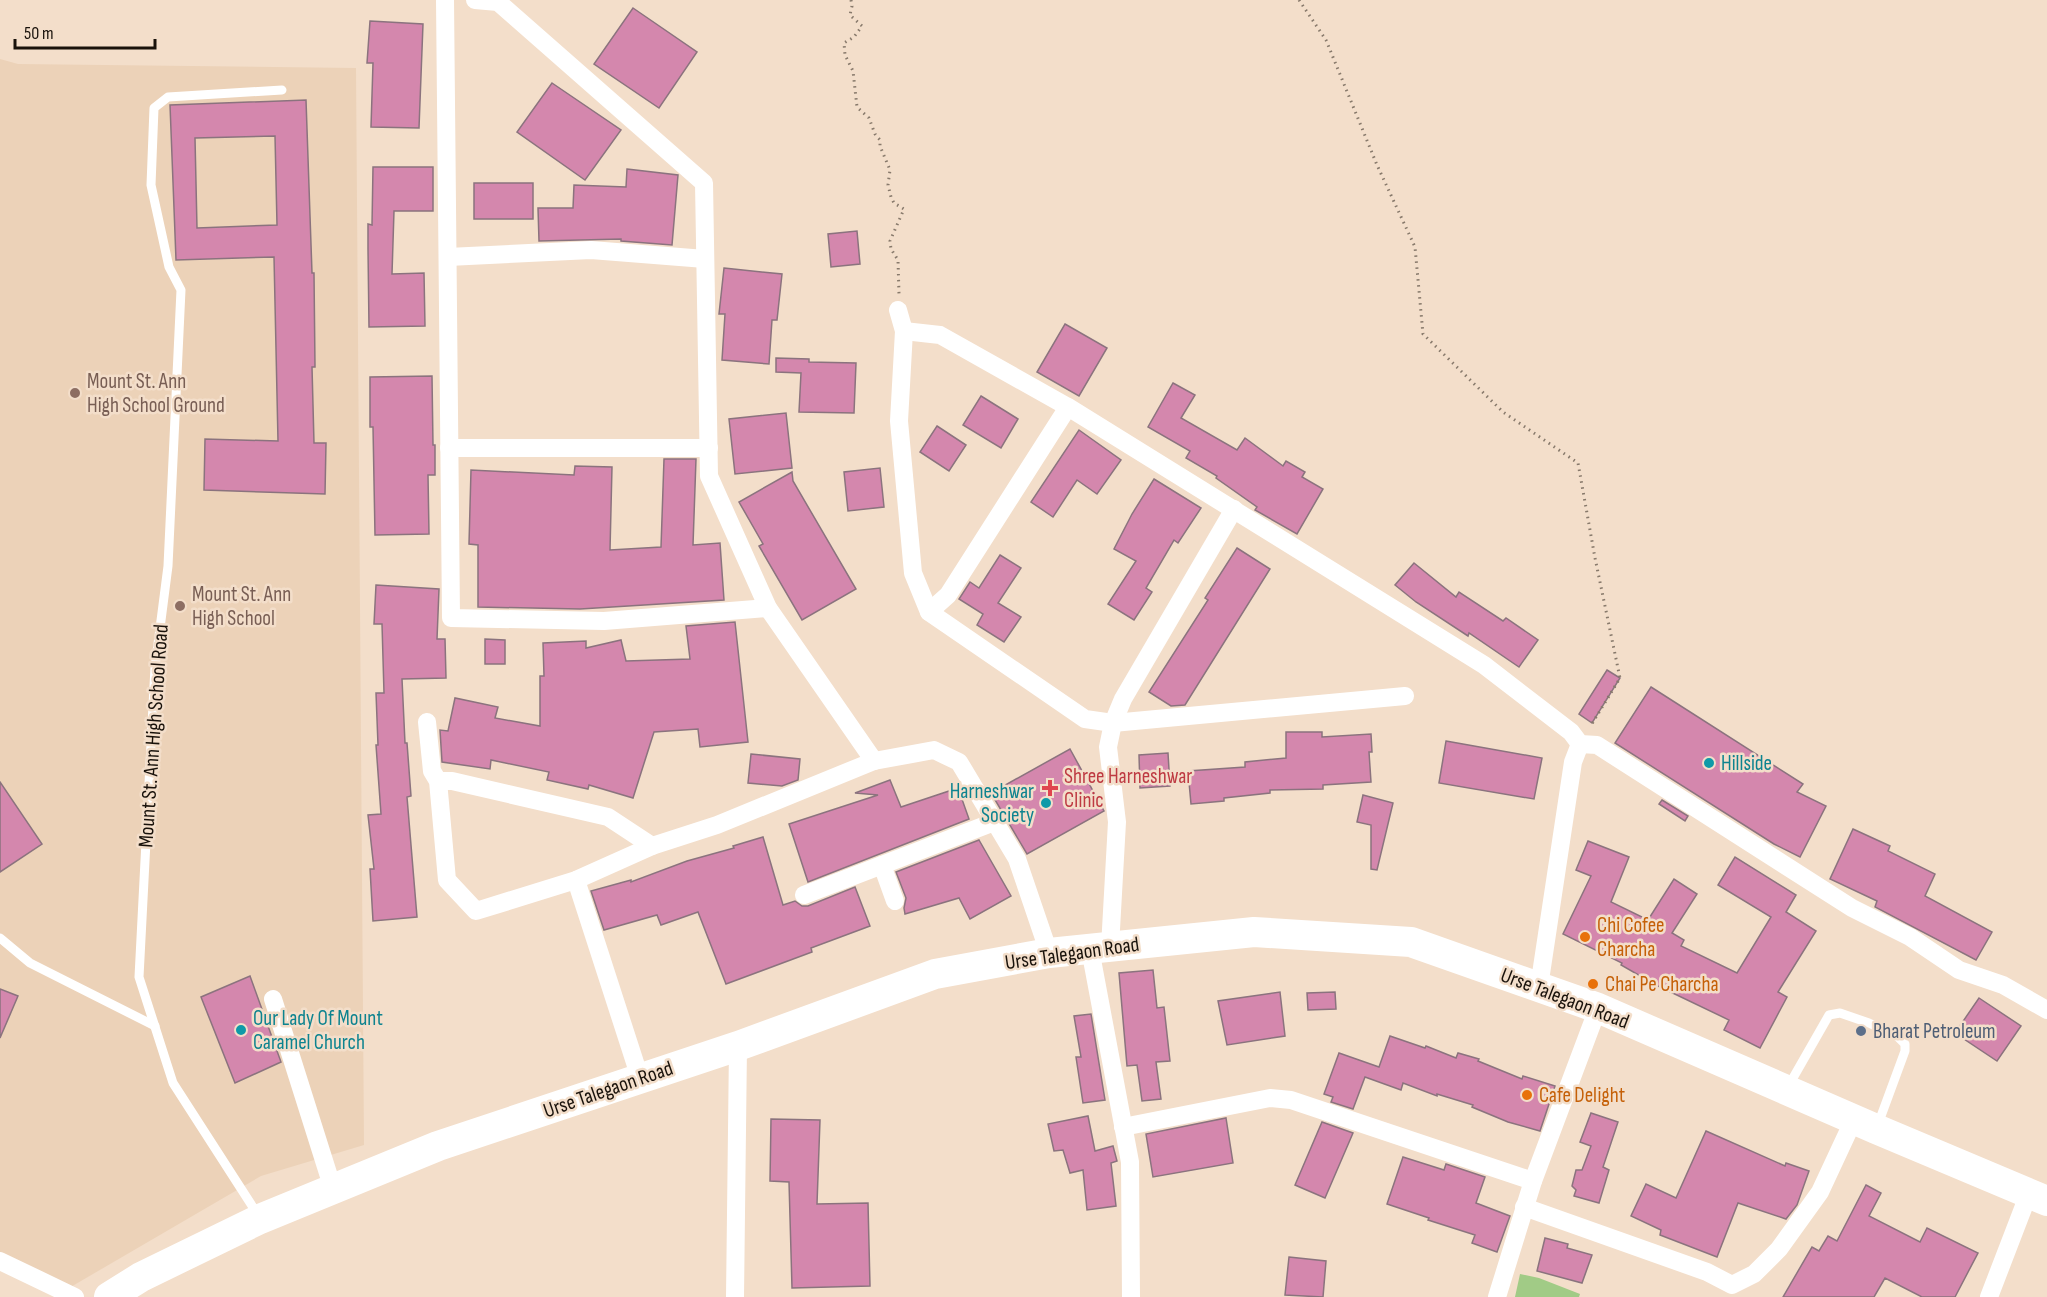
<svg xmlns="http://www.w3.org/2000/svg" width="2047" height="1297" viewBox="0 0 2047 1297" font-family="'Sofia Sans Condensed',sans-serif">
<style>
.built{fill:#ecd2b8}
.green{fill:#a1cb86}
.building{fill:#d487ad;stroke:#8b737e;stroke-width:1.5;fill-rule:evenodd}
.lines{fill:none;stroke-linecap:round;stroke-linejoin:round}
.path{stroke:#87796b;stroke-width:3;stroke-dasharray:1.5 4.5;stroke-linecap:butt}
.service{stroke:#fff;stroke-width:9}
.minor{stroke:#fff;stroke-width:18}
.trunk{stroke:#fff;stroke-width:30}
.education-dot{fill:#8d6e63;stroke:#f3deca;stroke-width:2}
.culture-dot{fill:#0f9aa8;stroke:#f3deca;stroke-width:2}
.health-dot{fill:#e0444e;stroke:#f3deca;stroke-width:2}
.food-dot{fill:#e8710a;stroke:#f3deca;stroke-width:2}
.service-dot{fill:#5c6f8a;stroke:#f3deca;stroke-width:2}
.labels{text-anchor:middle;stroke-width:5;stroke-linejoin:round;paint-order:stroke}
.education-label{font-size:21px;fill:#785e54;stroke:#f3deca;text-anchor:start}
.street-label{font-size:21px;fill:#19120b;stroke:#f3deca}
.culture-label{font-size:21px;fill:#0d838f;stroke:#f3deca;text-anchor:start}
.health-label{font-size:21px;fill:#be3a42;stroke:#f3deca;text-anchor:start}
.food-label{font-size:21px;fill:#c56008;stroke:#f3deca;text-anchor:start}
.service-label{font-size:21px;fill:#4e5e75;stroke:#f3deca;text-anchor:start}
</style>
<rect width="100%" height="100%" fill="#f3deca"/>
<path class="built" d="M0,59L18,64L356,68L364,1145L261,1176L69,1288L0,1253Z"/>
<path class="green" d="M1520,1274L1539,1278L1580,1294L1579,1297H1515Z"/>
<g class="building">
<path d="M633,8L697,52L659,108L594,64Z"/>
<path d="M370,21L423,24L419,128L371,127L373,63H367Z"/>
<path d="M552,83L621,130L585,180L517,132Z"/>
<path d="M306,100L312,273H314L315,367H312L314,443H326L325,494L204,490L205,439L278,441L274,257L176,260L170,105ZM275,136L277,225L197,228L195,138Z"/>
<path d="M373,167H433V211H394L392,274L424,273L425,326L369,327L368,249V224L372,225Z"/>
<path d="M627,169L678,175L672,245L621,241V239L539,241L538,208H573L574,185L626,187Z"/>
<rect x="474" y="183" width="59" height="36"/>
<path d="M857,231L860,264L831,267L828,234Z"/>
<path d="M724,268L782,274L777,320H772L769,364L722,360L725,314H719Z"/>
<path d="M1065,324L1107,348L1079,396L1037,372Z"/>
<path d="M776,358L809,359V362L856,363L854,413L799,412L801,373L776,372Z"/>
<path d="M432,376L433,445H435V475H428L429,534L375,535L373,427H370V377Z"/>
<path d="M1173,383L1195,395L1181,418L1237,450L1245,438L1283,466L1286,461L1305,472L1302,477L1323,489L1297,534L1255,510L1257,507L1216,478L1217,476L1186,458L1190,451L1148,427Z"/>
<path d="M981,396L1018,419L1001,448L963,425Z"/>
<path d="M786,413L792,468L735,474L729,419Z"/>
<path d="M937,426L966,445L949,471L920,452Z"/>
<path d="M1079,430L1121,460L1097,494L1077,480L1053,517L1031,502Z"/>
<path d="M664,459H696L693,545L720,543L724,600L580,609L478,607V545L469,544L471,470L574,475L575,466L612,467L610,550L661,547Z"/>
<path d="M880,468L884,507L848,511L844,472Z"/>
<path d="M792,472L793,481L856,589L802,620L759,546L763,544L739,502Z"/>
<path d="M1154,479L1201,508L1178,543L1174,540L1146,588L1152,592L1134,620L1108,604L1136,561L1114,549L1132,514Z"/>
<path d="M1237,548L1270,569L1185,705L1171,706L1149,692L1208,600L1205,598Z"/>
<path d="M1000,555L1021,568L998,603L1021,617L1004,642L977,625L983,614L959,599L970,582L979,588Z"/>
<path d="M1414,563L1456,597L1459,592L1503,621L1506,618L1538,640L1519,667L1469,633L1468,636L1416,602L1395,585Z"/>
<path d="M376,585L439,589L437,639H445L446,678L402,679L405,743H407L411,796L407,797L417,917L373,921L370,869H374L368,815L381,814L376,745H378L376,693H384L382,624H374Z"/>
<path d="M735,622L748,742L700,747L698,729L654,732L633,798L589,785L588,789L547,780L549,772L491,760L490,769L442,762L440,730L448,731L455,698L498,707L495,718L540,726V676H544L543,643L586,641V648L621,640L626,661L690,659L686,626Z"/>
<path d="M485,639L505,640V664H485Z"/>
<path d="M1607,670L1620,678L1592,723L1579,714Z"/>
<path d="M1651,687L1803,784L1797,792L1826,806L1800,857L1774,844L1615,743Z"/>
<path d="M1286,732H1322V737L1371,734L1372,752H1369L1371,782L1323,785V789L1270,790V793L1224,798V801L1191,804L1188,771L1245,767V762L1286,758Z"/>
<path d="M1446,741L1542,758L1534,799L1439,783Z"/>
<path d="M1070,749L1104,811L1027,854L991,793Z"/>
<path d="M1168,753L1170,786L1140,788L1139,755Z"/>
<path d="M751,754L800,759L798,780L782,786L748,783Z"/>
<path d="M890,780L901,807L958,788L969,819L808,882L789,824L878,795L855,793Z"/>
<path d="M0,782L42,844L0,872Z"/>
<path d="M1363,795L1393,803L1377,870L1371,869V825L1357,822Z"/>
<path d="M1662,800L1688,816L1685,821L1659,804Z"/>
<path d="M1853,829L1890,846L1888,851L1935,874L1925,896L1992,932L1976,960L1875,907L1877,901L1830,879Z"/>
<path d="M763,837L783,905L795,901L802,906H808L855,887L870,926L811,948L812,952L726,984L698,912L661,925L657,915L604,930L591,891L631,880V882L687,861L734,848L733,846Z"/>
<path d="M979,840L1011,896L970,919L959,898L905,914L904,908L906,898L896,872Z"/>
<path d="M1588,841L1629,857L1611,902L1648,920L1674,879L1697,894L1672,933L1684,940L1681,946L1737,973L1771,917L1718,885L1735,857L1796,895L1786,912L1816,931L1778,992L1787,997L1760,1048L1724,1030L1729,1020L1656,985L1621,965L1622,963L1563,934L1591,876L1576,870Z"/>
<path d="M1153,970L1157,1008L1164,1007L1170,1061L1156,1062L1161,1099L1142,1101L1137,1065L1127,1066L1119,973Z"/>
<path d="M250,976L281,1062L235,1083L201,997Z"/>
<path d="M0,989L18,996L0,1038Z"/>
<path d="M1280,992L1285,1036L1227,1045L1218,1001Z"/>
<path d="M1335,992L1336,1009L1308,1010L1307,993Z"/>
<path d="M1979,998L2021,1026L1997,1061L1955,1033Z"/>
<path d="M1091,1014L1105,1100L1083,1103L1076,1057H1081L1074,1016Z"/>
<path d="M1390,1036L1425,1048L1426,1046L1456,1058L1458,1053L1479,1059L1478,1061L1522,1079L1523,1076L1555,1086L1540,1131L1508,1122L1472,1107L1473,1105L1437,1094V1096L1403,1083L1401,1090L1365,1077L1353,1109L1331,1102L1333,1097L1324,1094L1339,1053L1379,1067Z"/>
<path d="M1591,1113L1618,1122L1603,1167L1609,1170L1599,1203L1574,1196L1576,1190L1572,1186L1576,1170H1582L1591,1146L1580,1142Z"/>
<path d="M1088,1116L1095,1151L1113,1146L1117,1161L1111,1163L1116,1206L1087,1210L1083,1170L1070,1173L1063,1150L1054,1151L1048,1124Z"/>
<path d="M1226,1118L1233,1163L1153,1177L1146,1134Z"/>
<path d="M771,1119L820,1120L817,1204L868,1203L870,1286L792,1288L789,1182L770,1181Z"/>
<path d="M1322,1122L1353,1133L1325,1198L1295,1185Z"/>
<path d="M1706,1131L1785,1166L1786,1163L1809,1171L1797,1205L1786,1219L1738,1203L1717,1257L1660,1235L1661,1230L1631,1216L1646,1184L1676,1198Z"/>
<path d="M1403,1157L1444,1170L1446,1164L1485,1177L1476,1203L1510,1216L1497,1252L1472,1243L1475,1235L1428,1220L1429,1218L1387,1204Z"/>
<path d="M1866,1185L1881,1193L1869,1216L1920,1242L1927,1228L1978,1253L1955,1297H1922L1885,1278L1874,1297H1783L1812,1247L1819,1251L1828,1236L1837,1241Z"/>
<path d="M1545,1238L1568,1244L1567,1248L1592,1255L1582,1283L1537,1271Z"/>
<path d="M1289,1257L1326,1261L1323,1297L1285,1295Z"/>
</g>
<g class="lines">
<g class="path">
<path d="M851,0L852,6L850,15L862,26L854,37L844,43L845,55L853,71L857,107L869,118L875,134L880,140V146L890,170L888,185L891,197L894,203L904,209L890,241L891,249L898,260L899,294"/>
<path d="M1299,0L1326,40L1377,165L1415,247L1423,334L1503,412L1578,463L1595,558L1620,678L1590,727"/>
</g>
<g class="service">
<path d="M0,938L30,963L155,1026"/>
<path d="M1789,1085L1829,1015L1840,1013L1869,1023L1898,1037L1905,1044V1051L1877,1127"/>
<path d="M258,1215L173,1083L139,977L155,667L168,566L181,290L169,267L151,185L154,108L168,97L282,90"/>
</g>
<g class="minor">
<path d="M445,0L451,618L604,621L768,608"/>
<path d="M475,0L498,2L704,183L709,476L768,608L874,761"/>
<path d="M448,257L591,250L705,259"/>
<path d="M898,310L904,331L899,421L913,573L929,612L1085,719L1113,723L1405,696"/>
<path d="M904,331L940,335L1068,407L1484,665L1571,732L1580,744L1597,745L1852,908L1910,937L1959,970L2003,985L2047,1010"/>
<path d="M449,448H709"/>
<path d="M929,612L948,595L1068,407"/>
<path d="M427,722L432,771L438,781L447,880L476,911L576,880L652,846L717,825L874,761L934,750L959,762L1017,859L1049,953"/>
<path d="M438,781H452L608,817L652,846"/>
<path d="M882,865L895,901"/>
<path d="M576,880L640,1078"/>
<path d="M804,895L994,822"/>
<path d="M1110,947L1117,822L1108,747L1113,723L1123,699L1234,509"/>
<path d="M1090,949L1130,1162L1131,1297"/>
<path d="M1539,987L1573,762L1580,744"/>
<path d="M273,999L333,1189"/>
<path d="M1123,1127L1270,1098L1291,1100L1533,1181"/>
<path d="M1524,1207L1707,1272L1732,1285L1754,1274L1779,1249L1820,1192L1854,1119"/>
<path d="M0,1261L75,1297"/>
<path d="M735,1297L738,1046"/>
<path d="M1497,1297L1533,1181L1598,1008"/>
<path d="M1989,1297L2029,1193"/>
</g>
<path class="trunk" d="M109,1297L141,1277L260,1219L438,1146L738,1046L935,974L1049,953L1254,932L1411,942L1598,1008L1876,1129L2047,1201"/>
</g>
<g class="education-dot">
<circle cx="75" cy="393" r="6"/>
<circle cx="180" cy="606" r="6"/>
</g>
<g class="culture-dot">
<circle cx="1709" cy="763" r="6"/>
<circle cx="1046" cy="803" r="6"/>
<circle cx="241" cy="1030" r="6"/>
</g>
<path class="health-dot" d="M1047 779h6v6h6v6h-6v6h-6v-6h-6v-6h6z"/>
<g class="food-dot">
<circle cx="1585" cy="937" r="6"/>
<circle cx="1593" cy="984" r="6"/>
<circle cx="1527" cy="1095" r="6"/>
</g>
<circle class="service-dot" cx="1861" cy="1031" r="6"/>
<g class="labels">
<g class="education-label">
<text x="87" y="388">Mount St. Ann<tspan x="87" dy="24">High School Ground</tspan></text>
<text x="192" y="601">Mount St. Ann<tspan x="192" dy="24">High School</tspan></text>
</g>
<g class="street-label">
<text transform="translate(153 736) rotate(-86)" y="7">Mount St. Ann High School Road</text>
<text transform="translate(1072 953) rotate(-8)" y="7">Urse Talegaon Road</text>
<text transform="translate(1565 998) rotate(21)" y="7">Urse Talegaon Road</text>
<text transform="translate(608 1089) rotate(-19)" y="7">Urse Talegaon Road</text>
</g>
<g class="culture-label">
<text x="1721" y="770">Hillside</text>
<text x="1034" y="798" text-anchor="end">Harneshwar<tspan x="1034" dy="24">Society</tspan></text>
<text x="253" y="1025">Our Lady Of Mount<tspan x="253" dy="24">Caramel Church</tspan></text>
</g>
<g class="health-label">
<text x="1064" y="783">Shree Harneshwar<tspan x="1064" dy="24">Clinic</tspan></text>
</g>
<g class="food-label">
<text x="1597" y="932">Chi Cofee<tspan x="1597" dy="24">Charcha</tspan></text>
<text x="1605" y="991">Chai Pe Charcha</text>
<text x="1539" y="1102">Cafe Delight</text>
</g>
<g class="service-label">
<text x="1873" y="1038">Bharat Petroleum</text>
</g>
</g>
<path d="M15 39v9h140v-9" fill="none" stroke="#19120b" stroke-width="3"/>
<text x="24" y="39" font-size="18" fill="#19120b" stroke="#f3deca" stroke-width="4.5" paint-order="stroke">50 m</text>
</svg>
